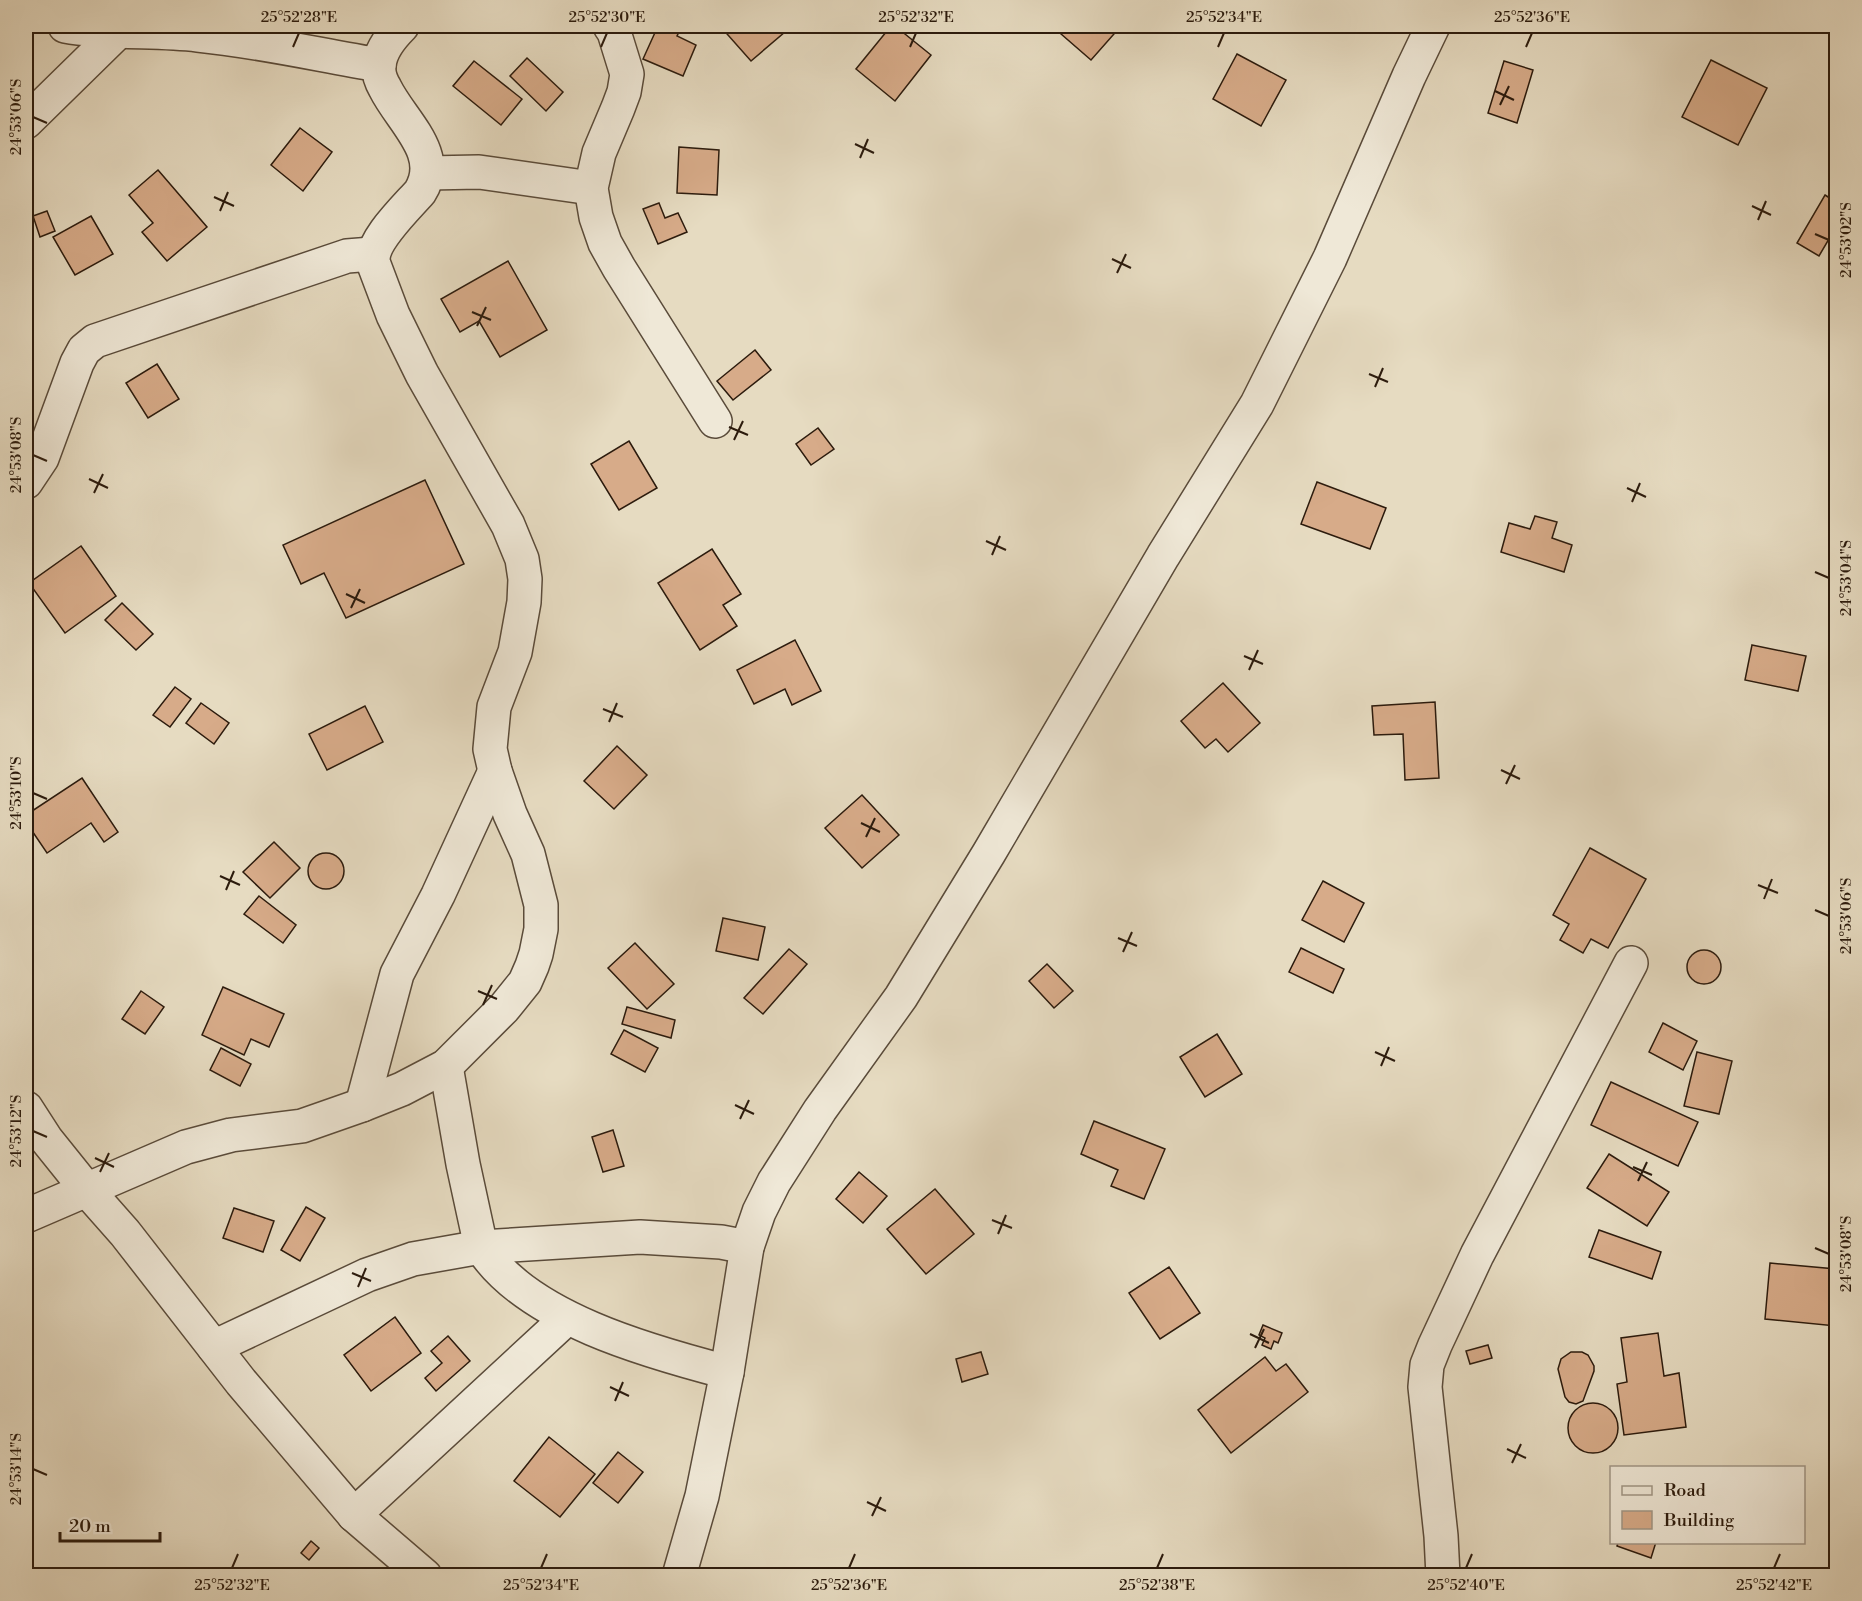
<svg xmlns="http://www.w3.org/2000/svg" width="1862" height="1601" viewBox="0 0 1862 1601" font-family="'Libre Bodoni',serif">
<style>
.building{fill:#d7ab89;stroke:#2c1b0d;stroke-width:1.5}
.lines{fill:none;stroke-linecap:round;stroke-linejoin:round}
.minor-casing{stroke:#5a4b3a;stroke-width:36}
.minor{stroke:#efe8d7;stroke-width:33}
.ticks{fill:none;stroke:#2c1b0d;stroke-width:2}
.neatline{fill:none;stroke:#2c1b0d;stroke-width:2}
.ticks-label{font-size:15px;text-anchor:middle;fill:#2c1b0d}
</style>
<rect width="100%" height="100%" fill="#e6dbc1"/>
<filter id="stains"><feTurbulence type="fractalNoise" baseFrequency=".00333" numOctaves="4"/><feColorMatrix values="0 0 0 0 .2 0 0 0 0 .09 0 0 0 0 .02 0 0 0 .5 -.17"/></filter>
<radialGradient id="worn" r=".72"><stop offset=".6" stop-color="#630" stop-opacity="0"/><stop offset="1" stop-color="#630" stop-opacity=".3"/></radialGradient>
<g class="building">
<path d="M658,26H682L677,36L696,45L683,76L643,59Z"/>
<path d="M720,26H792L751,61Z"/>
<path d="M891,26H895L931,55L895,101L856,69Z"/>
<path d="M1054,26H1121L1091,60L1053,27Z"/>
<path d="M1237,54L1286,80L1261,126L1213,99Z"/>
<path d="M527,58L563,92L546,111L510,76Z"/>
<path d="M1711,60L1767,88L1738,145L1682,117Z"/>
<path d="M474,61L522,99L501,125L453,86Z"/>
<path d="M1504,61L1533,70L1517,123L1488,113Z"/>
<path d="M300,128L332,152L303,191L271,165Z"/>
<path d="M679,147L719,150L717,195L677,193Z"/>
<path d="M158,170L207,227L167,261L142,232L153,223L129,195Z"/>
<path d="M1825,195L1836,202V227L1819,256L1797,243Z"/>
<path d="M659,203L665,218L678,213L687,232L658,244L643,209Z"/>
<path d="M47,211L55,231L40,237L33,216Z"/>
<path d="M91,216L113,254L75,275L53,237Z"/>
<path d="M508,261L547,330L500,357L479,321L460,332L441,299Z"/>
<path d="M755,350L771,370L733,400L717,381Z"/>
<path d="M157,364L179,399L148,418L126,383Z"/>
<path d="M818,428L834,449L811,465L796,444Z"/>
<path d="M629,441L657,488L619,510L591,464Z"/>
<path d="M425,480L464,564L346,618L324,573L301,584L283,545Z"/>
<path d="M1317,482L1386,508L1370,549L1301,524Z"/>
<path d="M1535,516L1557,522L1552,538L1572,545L1564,572L1501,552L1509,523L1530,529Z"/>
<path d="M81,546L116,596L65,633L29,583Z"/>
<path d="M712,549L741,594L723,605L737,626L700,650L658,583Z"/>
<path d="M122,603L153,634L136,650L105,620Z"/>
<path d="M795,640L821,691L792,705L785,689L754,704L737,670Z"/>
<path d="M1752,645L1806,656L1798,691L1745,680Z"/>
<path d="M1223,683L1260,723L1228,752L1216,739L1205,748L1181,721Z"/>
<path d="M175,687L191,699L170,727L153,715Z"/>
<path d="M1435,702L1439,778L1405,780L1403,734L1374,735L1372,706Z"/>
<path d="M201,703L229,723L214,744L186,723Z"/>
<path d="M365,706L383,742L327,770L309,734Z"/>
<path d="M617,746L647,775L614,809L584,781Z"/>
<path d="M82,778L118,832L104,842L91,823L47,853L26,822V815Z"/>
<path d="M862,795L899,835L862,868L825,828Z"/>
<path d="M274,842L300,868L270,898L243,872Z"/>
<path d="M1590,848L1646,879L1608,948L1591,939L1583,953L1560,940L1569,924L1553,915Z"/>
<circle cx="326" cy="871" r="18"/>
<path d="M1323,881L1364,903L1344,942L1302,920Z"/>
<path d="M259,896L296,925L283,943L244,914Z"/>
<path d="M723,918L765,927L758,960L716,951Z"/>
<path d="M635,943L674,984L647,1009L608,968Z"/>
<path d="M1301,948L1344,969L1333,993L1289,972Z"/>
<path d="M789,949L807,964L763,1014L744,998Z"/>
<circle cx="1704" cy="967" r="17"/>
<path d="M1047,964L1073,991L1054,1008L1029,981Z"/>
<path d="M223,987L284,1014L269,1047L251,1039L244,1055L202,1035Z"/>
<path d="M141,991L164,1007L145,1034L122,1019Z"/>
<path d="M627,1007L675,1020L671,1038L622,1024Z"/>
<path d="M1663,1023L1697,1041L1683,1070L1649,1052Z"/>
<path d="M624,1030L658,1048L645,1072L611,1054Z"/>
<path d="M1217,1034L1242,1074L1205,1097L1180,1057Z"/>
<path d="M221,1048L251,1064L240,1086L210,1070Z"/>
<path d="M1697,1052L1732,1061L1719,1114L1684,1106Z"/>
<path d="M1611,1082L1698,1122L1678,1166L1591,1125Z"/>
<path d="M1094,1121L1165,1149L1144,1199L1111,1186L1118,1170L1081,1154Z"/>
<path d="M613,1130L624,1166L603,1172L592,1137Z"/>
<path d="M1609,1154L1669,1192L1647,1226L1587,1188Z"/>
<path d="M859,1172L887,1196L863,1223L836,1199Z"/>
<path d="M935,1189L974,1234L926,1274L887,1229Z"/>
<path d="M306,1207L325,1218L300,1261L281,1250Z"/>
<path d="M234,1208L274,1221L263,1252L223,1238Z"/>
<path d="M1599,1230L1661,1252L1652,1279L1589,1257Z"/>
<path d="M1770,1263L1836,1269V1326L1765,1319Z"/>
<path d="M1169,1267L1200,1313L1160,1339L1129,1293Z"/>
<path d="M395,1317L421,1353L371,1391L344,1355Z"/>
<path d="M1263,1325L1282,1333L1278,1343L1274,1341L1271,1349L1262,1345L1265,1338L1259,1335Z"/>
<path d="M1658,1333L1664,1376L1679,1373L1686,1427L1624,1435L1617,1384L1627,1382L1621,1338Z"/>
<path d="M448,1336L470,1361L436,1391L425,1378L442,1363L431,1351Z"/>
<path d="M1488,1345L1492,1358L1470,1364L1466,1351Z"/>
<path d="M981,1352L988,1374L962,1382L956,1359Z"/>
<path d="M1571,1352H1582L1588,1355L1594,1366V1371L1583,1401L1576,1404L1569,1402L1565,1397L1558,1369L1561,1359Z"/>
<path d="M1265,1357L1276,1371L1286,1364L1308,1392L1231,1453L1198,1410Z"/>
<circle cx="1593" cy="1428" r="25"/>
<path d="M549,1437L595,1474L560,1517L514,1481Z"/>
<path d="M618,1452L643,1472L618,1503L593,1483Z"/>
<path d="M311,1541L319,1548L309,1560L301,1553Z"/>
<path d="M1618,1542H1656L1651,1558L1617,1546Z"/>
</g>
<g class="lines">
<g class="minor-casing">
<g id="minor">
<path d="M65,26C109,34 154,30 198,35C259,41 319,55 379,65"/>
<path d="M610,26L614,32L627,74L624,92L618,108L599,153L591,188L596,217L605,243L619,268L715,421"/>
<path d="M26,122L124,26"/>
<path d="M428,173L479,172L591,188"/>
<path d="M26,482L42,458L77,363L84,350L95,341L347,256L372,254"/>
<path d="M446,1066L463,1164L481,1247C526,1318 650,1352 727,1372"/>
<path d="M362,1105L397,974L438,895L495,771"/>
<path d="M26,1108L46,1139L87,1190L125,1233L241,1382L354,1515L425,1576"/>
<path d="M26,1216L186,1147L231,1135L302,1126L362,1105L402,1089L446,1066L504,1008L525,982L532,966L536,954L541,929V905L528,854L510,814L495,771L490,749L494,707L515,652L524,602L525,579L522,559L508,525L422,374L393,315L373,262C371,241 406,208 420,192C444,154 401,121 385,88C381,81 378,74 379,66C380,51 392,36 402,26"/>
<path d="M214,1347L367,1275L413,1259L481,1247L640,1237L721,1242L747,1247"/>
<path d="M354,1515L567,1318"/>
<path d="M679,1576L702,1496L727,1372L747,1247L759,1212L774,1182L820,1110L901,997L989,853L1163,556L1257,404L1330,258L1409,76L1433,26"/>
<path d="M1443,1576L1441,1536L1425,1387L1427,1365L1435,1345L1477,1255L1631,963"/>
</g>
</g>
<use href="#minor" class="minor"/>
</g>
<path class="ticks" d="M293,47L299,33M601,47L607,33M910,47L916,33M1218,47L1224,33M1526,47L1532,33M1495,91L1514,100M1500,105L1509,86M33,117L47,123M855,144L874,153M860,158L868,139M214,197L234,206M1752,206L1771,215M220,211L228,192M1758,220L1766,201M1815,234L1829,240M1112,259L1131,268M1117,273L1126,254M472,312L491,320M477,326L486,307M1369,374L1388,382M1375,387L1383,368M729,427L748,435M734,440L743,421M33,455L47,461M89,479L108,488M1627,488L1646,497M94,493L103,474M1632,502L1640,483M986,541L1006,550M992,555L1000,536M1815,572L1829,578M346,594L365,603M351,608L360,589M1244,656L1263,664M1249,670L1258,650M603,709L623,717M609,722L617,703M1501,770L1520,779M1506,784L1515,765M33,793L47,799M861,823L880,832M866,837L875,818M220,876L240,885M1758,885L1778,893M226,890L234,871M1764,899L1772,879M1815,910L1829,916M1118,938L1137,946M1123,952L1132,932M478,991L497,999M483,1005L492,985M1375,1052L1395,1061M1381,1066L1389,1047M735,1105L754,1114M740,1119L749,1100M33,1131L47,1137M95,1158L114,1167M1633,1167L1652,1175M100,1172L109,1153M1638,1181L1647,1162M992,1220L1012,1228M998,1234L1006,1215M1815,1248L1829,1254M352,1273L371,1281M358,1287L366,1268M1250,1334L1269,1343M1255,1348L1264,1329M610,1387L629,1396M615,1401L623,1382M1507,1449L1526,1458M1512,1463L1521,1444M33,1469L47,1475M867,1502L886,1511M872,1516L881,1497M232,1568L238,1554M541,1568L547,1554M849,1568L855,1554M1157,1568L1163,1554M1466,1568L1472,1554M1774,1568L1780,1554"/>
<rect width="1862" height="1601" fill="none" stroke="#e6dbc1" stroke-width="66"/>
<rect x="1610" y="1466" width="195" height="78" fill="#efe8d7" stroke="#a19686" stroke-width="1.5"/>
<rect x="1622" y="1486" width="30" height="9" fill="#efe8d7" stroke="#a19686" stroke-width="1.5"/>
<text x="1664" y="1496" font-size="18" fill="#2c1b0d">Road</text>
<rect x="1622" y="1511" width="30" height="18" fill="#d7ab89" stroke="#a19686" stroke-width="1.5"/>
<text x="1664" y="1526" font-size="18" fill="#2c1b0d">Building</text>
<path d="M60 1532v9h100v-9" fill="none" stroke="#2c1b0d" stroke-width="3"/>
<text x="69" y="1532" font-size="18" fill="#2c1b0d" stroke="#efe8d7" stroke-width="4.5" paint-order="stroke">20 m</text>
<rect x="33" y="33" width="1796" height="1535" class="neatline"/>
<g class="ticks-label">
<text x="299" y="22">25°52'28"E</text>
<text x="607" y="22">25°52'30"E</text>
<text x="916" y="22">25°52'32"E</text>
<text x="1224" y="22">25°52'34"E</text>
<text x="1532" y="22">25°52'36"E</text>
<text transform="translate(16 117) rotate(-90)" y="5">24°53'06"S</text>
<text transform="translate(1846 240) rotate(-90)" y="5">24°53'02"S</text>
<text transform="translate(16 455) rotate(-90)" y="5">24°53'08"S</text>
<text transform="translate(1846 578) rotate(-90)" y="5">24°53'04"S</text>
<text transform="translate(16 793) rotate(-90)" y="5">24°53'10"S</text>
<text transform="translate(1846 916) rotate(-90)" y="5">24°53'06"S</text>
<text transform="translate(16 1131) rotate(-90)" y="5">24°53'12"S</text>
<text transform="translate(1846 1254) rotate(-90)" y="5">24°53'08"S</text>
<text transform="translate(16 1469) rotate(-90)" y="5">24°53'14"S</text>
<text x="232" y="1590">25°52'32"E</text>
<text x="541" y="1590">25°52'34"E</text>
<text x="849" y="1590">25°52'36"E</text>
<text x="1157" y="1590">25°52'38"E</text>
<text x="1466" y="1590">25°52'40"E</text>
<text x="1774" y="1590">25°52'42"E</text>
</g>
<rect width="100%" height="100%" filter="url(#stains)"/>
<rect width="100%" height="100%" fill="url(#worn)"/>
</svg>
